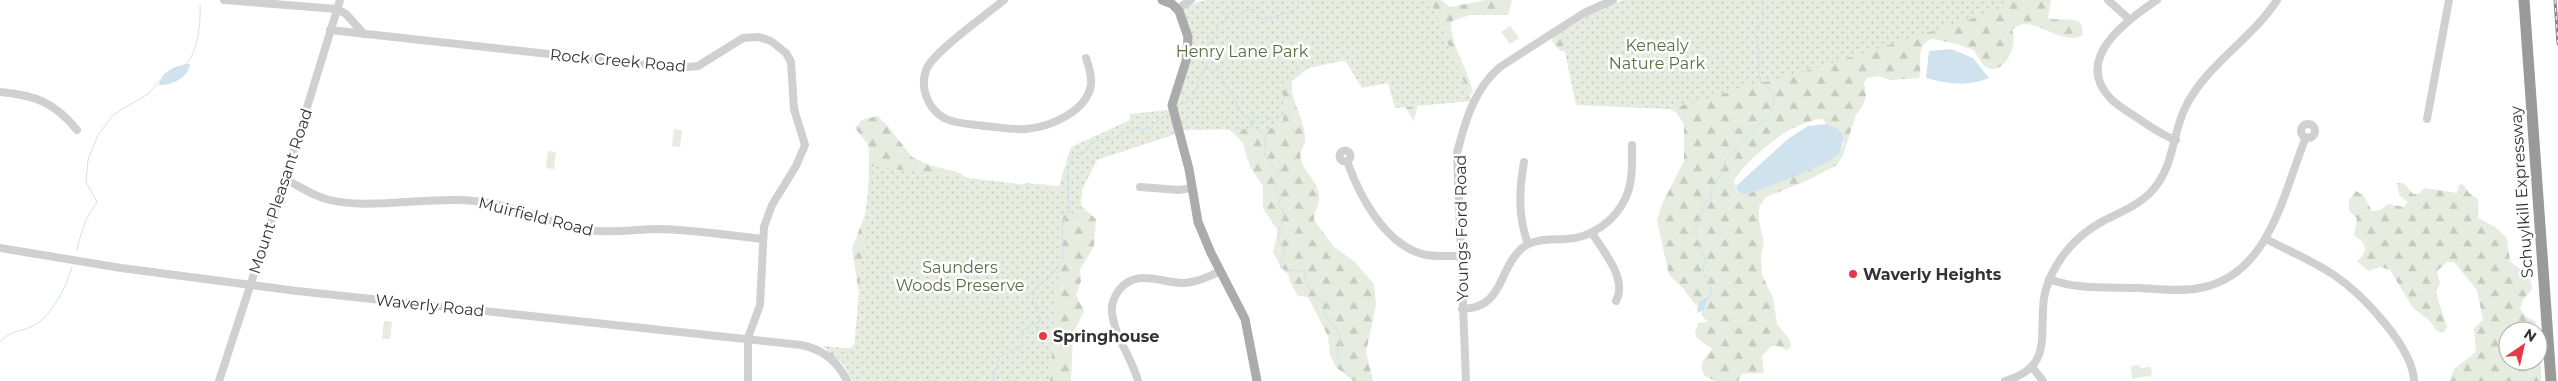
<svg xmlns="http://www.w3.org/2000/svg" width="2558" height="381" viewBox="0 0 2558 381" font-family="Montserrat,sans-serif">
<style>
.forest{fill:url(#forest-firs);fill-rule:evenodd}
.park{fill:url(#park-dots)}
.garden{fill:#e6ecdf}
.water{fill:#cfe2ee}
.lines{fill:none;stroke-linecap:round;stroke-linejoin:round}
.stream{stroke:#cfe2ee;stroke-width:1}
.minor{stroke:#d0d0d0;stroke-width:8}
.major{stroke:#ababab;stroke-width:9}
.highway{stroke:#9a9a9a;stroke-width:11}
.rail-casing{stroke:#888;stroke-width:3}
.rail{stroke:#fff;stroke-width:1;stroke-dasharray:4;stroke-linecap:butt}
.poi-dot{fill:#e63946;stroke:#fff;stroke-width:2}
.labels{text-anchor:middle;stroke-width:5;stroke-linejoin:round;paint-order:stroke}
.park-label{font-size:16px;fill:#56703f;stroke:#fff}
.street-label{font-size:16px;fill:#333;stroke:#fff}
.poi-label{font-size:16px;font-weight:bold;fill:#333;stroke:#fff;text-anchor:start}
</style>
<defs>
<pattern id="forest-firs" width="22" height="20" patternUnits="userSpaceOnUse" patternTransform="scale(1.25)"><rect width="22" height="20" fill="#e6ecdf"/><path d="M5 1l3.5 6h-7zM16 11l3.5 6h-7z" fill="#c6cbc0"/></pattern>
<pattern id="park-dots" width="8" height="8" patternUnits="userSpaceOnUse" patternTransform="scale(1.25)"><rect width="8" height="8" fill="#e6ecdf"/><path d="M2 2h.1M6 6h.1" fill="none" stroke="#c6cbc0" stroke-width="1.8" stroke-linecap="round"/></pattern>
</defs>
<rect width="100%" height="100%" fill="#fff"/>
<g class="forest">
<path d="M1208,0H1441L1450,7L1486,0H1512L1508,15H1470L1452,21C1447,37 1469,73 1473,91L1469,97L1418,104L1414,122L1391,82L1344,61L1340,60L1311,66L1292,81C1290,102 1305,118 1305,138C1306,146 1298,151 1301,160C1305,173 1317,181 1319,194C1321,204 1314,211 1314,220L1334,247L1355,262L1374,284L1376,305L1366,352L1373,381H1353L1336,367L1330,355L1328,336L1308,297L1298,296L1290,282L1288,274L1281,267L1273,252L1278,231L1263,208V186L1250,167L1243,143L1229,129Z"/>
<path d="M1627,0H2051L2048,18C2061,23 2087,12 2082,36C2057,46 2032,11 2012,30C2019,46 2003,77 1986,67C1981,64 1978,55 1974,51C1968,46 1941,40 1932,39C1914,45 1923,65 1919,78L1890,80L1878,76L1867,78L1864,83L1866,96L1863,105L1856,115L1843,155L1837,165L1806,181L1766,197L1759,207V221L1764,243L1761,255L1762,275L1773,298L1777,324L1790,340L1791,347L1787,350L1778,346H1771L1762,356L1764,373L1742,374L1738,381H1716L1706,377C1695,363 1707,358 1712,349L1697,338L1695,333L1698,323L1708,322L1701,315L1707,296L1698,302L1696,306L1683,288L1669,275L1657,220L1662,204L1684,161V125L1677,113L1570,51H1560L1551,40L1554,36L1594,13ZM1817,119H1822L1826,124L1836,128L1844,144L1838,154L1816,166L1745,195L1738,192L1734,182C1738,168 1777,136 1791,129C1799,125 1808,122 1817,119Z"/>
<path d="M877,116L887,125L912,157L929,165L960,173L973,183L1015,187L1028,183L1058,186L1096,219L1094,246L1080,270L1081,281L1076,295L1084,311L1073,334L1071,381H852L847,372L870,351L884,320L848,360L840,362L827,352V348H851L856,342L859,294L852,249L865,214L869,193V150L867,143L855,128L862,120Z"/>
<path d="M2397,183L2405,184L2413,194H2418L2425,188L2457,193L2459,185L2463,184L2469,193L2478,199V218L2495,227L2507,238L2510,261C2520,270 2532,274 2532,289L2523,300L2520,309L2525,316L2535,321L2541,339V381H2449L2454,369L2476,352L2474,328L2483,320L2477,290L2454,262H2447L2437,271L2440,283L2436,293L2447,327L2443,333L2437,331L2429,320L2413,308L2390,270L2381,267L2368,271L2357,261C2370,251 2366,242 2354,236L2357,219L2349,211V200L2356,191L2363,195L2372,211L2380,210L2388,204L2404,207L2408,202L2399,195ZM2508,331H2538V361H2508Z"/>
</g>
<g class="park">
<path d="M1206,0H1430L1472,101L1395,108L1388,83L1362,88L1345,60L1301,70L1283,83V122L1270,129L1181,130L1173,135L1097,160L1082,190L1080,217L1063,215L1050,381H854L841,361L823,346L854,349L870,166L1058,189L1071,147L1130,120V114L1177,109C1176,70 1201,47 1181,7Z"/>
<path d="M1623,0H2003L2005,8L1823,66L1669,109L1576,105L1561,33L1588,15Z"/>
</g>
<g class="garden">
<path d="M1510,26L1519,38L1510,44L1501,32Z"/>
<path d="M674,129L682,130L680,147L672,146Z"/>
<path d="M548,151L556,152L554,169L546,168Z"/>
<path d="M384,321L392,322L390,339H382Z"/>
<path d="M2140,365L2141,368L2151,367L2152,375L2132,379L2131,366Z"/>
</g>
<g class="water">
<path d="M1951,49L1973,58L1989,78C1967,87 1949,84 1926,78L1929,51Z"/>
<path d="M190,64C189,77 171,86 159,85C160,72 178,64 190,64Z"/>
<path d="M1826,124L1836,128L1843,134C1843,141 1843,146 1839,153C1827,167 1765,187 1745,195L1738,192L1736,186L1788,139L1808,126Z"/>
<path d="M1708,296L1704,310L1697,313L1698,302Z"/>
</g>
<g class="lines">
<g class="stream">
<path d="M186,64C198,53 201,21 200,5"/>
<path d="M1205,69L1218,70L1242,114L1251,120L1250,125L1265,135V156L1279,173L1274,180L1275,188L1281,195L1278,206C1293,217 1274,226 1279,240C1280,243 1284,246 1285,250L1280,267L1284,270L1304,271L1308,287L1314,292L1317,299L1329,305L1324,313L1338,332L1341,341C1332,359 1342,369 1355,381"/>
<path d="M1178,105L1190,101L1194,97L1200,77L1210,58L1208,45L1217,34V24L1224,21L1227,14L1231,13L1237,18L1243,11L1253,9L1261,19C1274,17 1286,14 1298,8L1299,0"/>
<path d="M1252,120L1258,124L1279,115H1291"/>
<path d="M77,250C81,232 86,216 97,202L86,182L88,160L98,135L114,114L148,94L159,81"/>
<path d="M1708,299L1711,293L1710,278L1704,276L1703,267L1706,262L1695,232L1705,202L1711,199V189L1723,171L1726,160L1773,109L1774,96L1769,88L1761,83C1756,66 1762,50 1755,35L1763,19V0"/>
<path d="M1036,326L1037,331L1042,333"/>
<path d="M0,341C15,328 28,331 38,323C55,310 66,287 72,267"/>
<path d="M992,381L1000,357L1023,345L1021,337L1024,329L1040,322C1041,311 1029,307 1035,289L1049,278L1063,260L1062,226L1069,210L1068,170L1073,156L1077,153L1083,154L1089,145L1095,141L1112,139L1133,129H1151L1156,122L1168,114"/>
</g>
<g class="minor">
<path d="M224,0L337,9L346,14L364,34"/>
<path d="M1004,0C986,15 935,51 927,68C919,86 927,108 944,118C956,124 971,124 985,126C998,127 1013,130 1026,129C1050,127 1088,111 1091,84C1092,75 1089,67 1086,58"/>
<path d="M2108,0L2129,19"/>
<path d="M2157,0C2127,20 2072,59 2111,99C2118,106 2127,111 2136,117C2148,125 2161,135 2176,140"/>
<path d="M1177,9L1191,0"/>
<path d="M330,30L676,68L698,66L743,38L759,37L771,41L786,53L791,62L794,109L805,145L796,166L772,205L764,227L760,305L748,338V381"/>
<path d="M0,92C35,95 54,102 77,130"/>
<path d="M2427,119L2449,0"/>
<circle cx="2308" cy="131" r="7"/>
<circle cx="1345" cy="156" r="5.5"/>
<path d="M1347,161C1359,195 1384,243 1422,254C1434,257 1448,256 1461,256"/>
<path d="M1524,162C1519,191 1518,217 1528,244"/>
<path d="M285,179C299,186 311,195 326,199C368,211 428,196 474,201C516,205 548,223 588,230C612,234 635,229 660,229C694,230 728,235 762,239"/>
<path d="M1140,187L1179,190L1192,188"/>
<path d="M1592,233C1603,251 1628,279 1616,301"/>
<path d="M2266,239C2289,251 2313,261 2334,275C2362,294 2413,347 2414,381"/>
<path d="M0,248L121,268L297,291L801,345C822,349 838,362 847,381"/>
<path d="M2049,279C2077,290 2110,287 2139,288C2159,289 2181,292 2200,288C2270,275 2283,193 2306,137"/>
<path d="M1462,309C1504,308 1497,271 1522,248C1534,238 1552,240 1566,239C1592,238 1616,220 1626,197C1633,182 1632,162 1632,145"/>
<path d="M2032,367L2043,381"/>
<path d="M219,381L285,179L340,0"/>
<path d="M1138,381C1132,358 1114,336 1112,312C1111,304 1114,297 1119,290C1136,268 1161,283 1184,283C1197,282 1209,277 1220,271"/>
<path d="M1466,381L1457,153C1465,122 1474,89 1500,67L1584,13L1613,0"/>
<path d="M2005,381C2053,367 2039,337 2044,298C2046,286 2051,274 2058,263C2069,245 2086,230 2105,220C2121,212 2138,205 2150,193C2175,168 2171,135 2186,106C2207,64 2252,39 2277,0"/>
</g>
<path class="major" d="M1162,0L1172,4L1179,11L1188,37L1186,61L1172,105L1189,169L1198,222L1211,253L1245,319L1257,381"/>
<path class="highway" d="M2524,0L2551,381"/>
<g class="rail-casing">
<path id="rail" d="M2555,0L2558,44"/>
</g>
<use href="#rail" class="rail"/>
</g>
<g class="poi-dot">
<circle cx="1853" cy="274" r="5"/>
<circle cx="1043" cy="336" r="5"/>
</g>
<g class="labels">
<g class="park-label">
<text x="1657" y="51">Kenealy<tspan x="1657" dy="18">Nature Park</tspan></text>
<text x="1242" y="57">Henry Lane Park</text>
<text x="960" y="273">Saunders<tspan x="960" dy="18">Woods Preserve</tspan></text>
</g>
<g class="street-label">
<text transform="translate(618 60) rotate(5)" y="6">Rock Creek Road</text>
<text transform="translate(280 191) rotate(-72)" y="6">Mount Pleasant Road</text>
<text transform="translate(2521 192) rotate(-94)" y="6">Schuylkill Expressway</text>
<text transform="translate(536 216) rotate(14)" y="6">Muirfield Road</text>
<text transform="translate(1461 228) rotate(-91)" y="6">Youngs Ford Road</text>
<text transform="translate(430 305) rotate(6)" y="6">Waverly Road</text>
</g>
<g class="poi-label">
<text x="1863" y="280">Waverly Heights</text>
<text x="1053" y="342">Springhouse</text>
</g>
</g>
<g transform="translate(2523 346) rotate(34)"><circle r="24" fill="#ffffff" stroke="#adadad"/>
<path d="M0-4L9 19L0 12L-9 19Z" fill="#e63946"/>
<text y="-8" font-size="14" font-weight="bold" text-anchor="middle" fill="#333333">N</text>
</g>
</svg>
